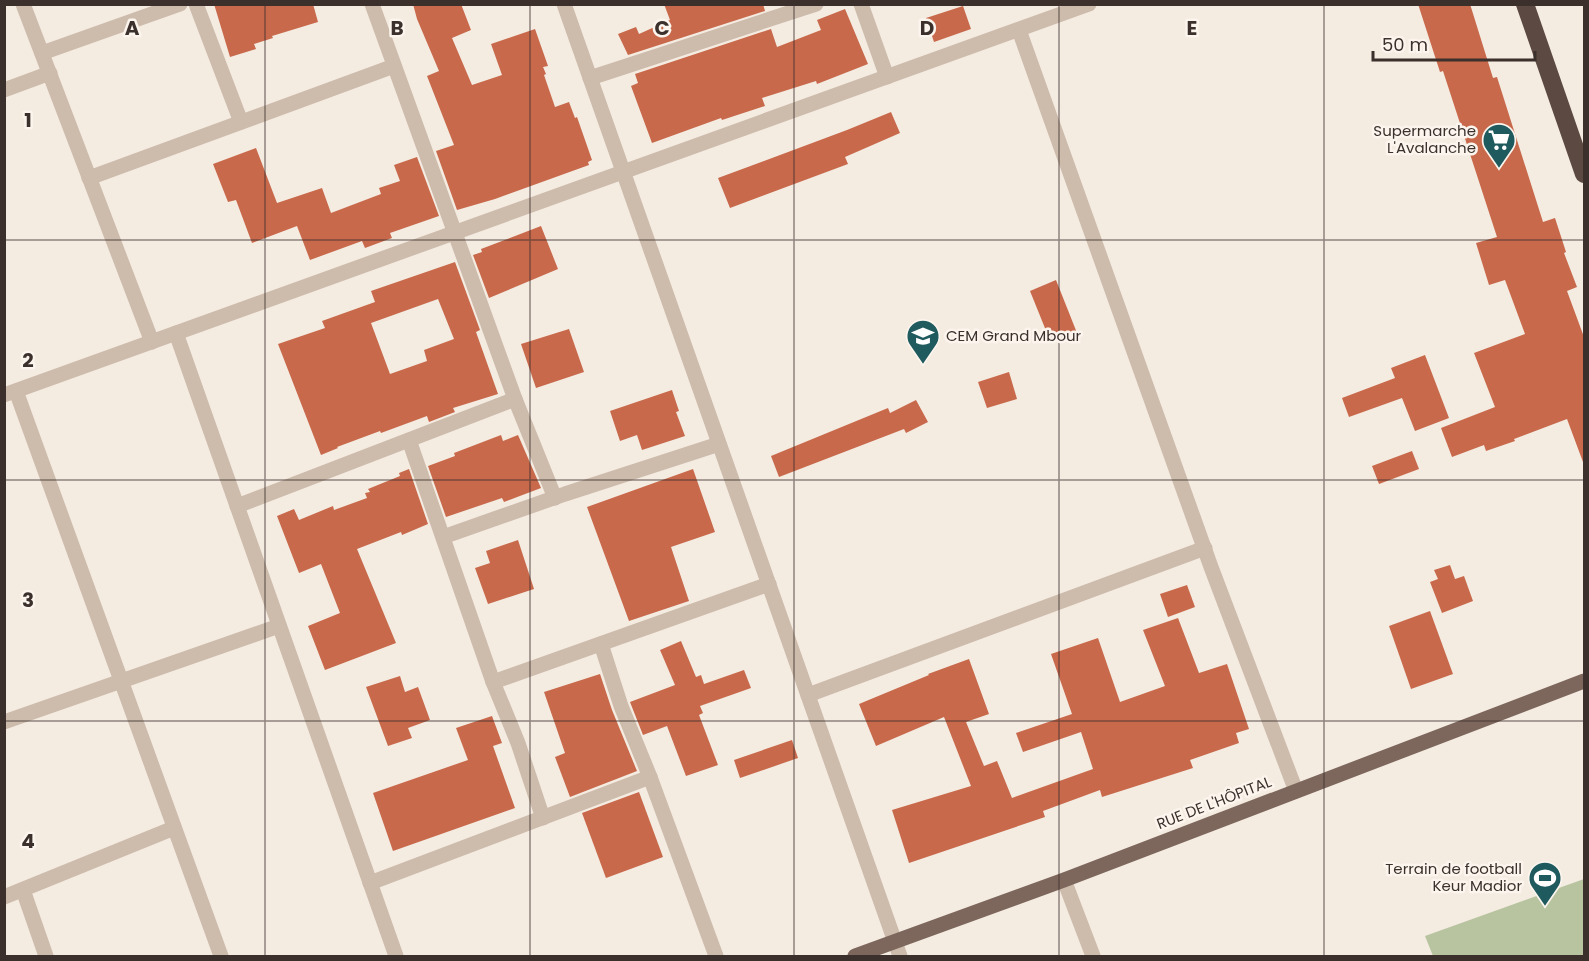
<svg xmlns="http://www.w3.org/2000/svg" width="1589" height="961" viewBox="0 0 1589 961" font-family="Poppins,sans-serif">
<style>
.green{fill:#b8c4a0}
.building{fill:#c8694b;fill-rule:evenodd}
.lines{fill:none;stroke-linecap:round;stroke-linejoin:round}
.minor{stroke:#cdbbac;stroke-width:15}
.major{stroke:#7d675c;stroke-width:15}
.highway{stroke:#5c4a42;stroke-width:18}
.grid{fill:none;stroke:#3b302b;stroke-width:1.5;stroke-opacity:0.55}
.labels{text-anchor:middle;stroke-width:5;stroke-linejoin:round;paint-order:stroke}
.poi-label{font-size:15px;fill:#3b302b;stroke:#fbf5ee;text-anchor:end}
.street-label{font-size:15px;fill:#3b302b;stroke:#fbf5ee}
.grid-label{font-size:20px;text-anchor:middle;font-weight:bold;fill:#3b302b;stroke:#fbf5ee;stroke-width:5;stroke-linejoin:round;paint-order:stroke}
</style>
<rect width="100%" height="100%" fill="#f4ebe1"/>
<path class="green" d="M1584,879V956H1433L1425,936Z"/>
<g class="building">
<path d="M214,4H313L318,22L272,36L273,38L254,44L256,49L230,57Z"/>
<path d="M413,4H461L471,30L452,38L472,85L502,75L491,44L535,29L548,66L543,67L546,74L544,75L555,107L569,102L575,118L577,117L592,160L588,162L589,165L495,199L457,210L436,151L454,145L427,76L439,71L417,19Z"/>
<path d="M664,4H763L765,11L628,55L618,34L636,27L639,34L670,20Z"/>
<path d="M1418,4H1470L1493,78L1497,77L1543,222L1555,218L1566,252L1564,253L1577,287L1567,291L1584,337V462H1583L1567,419L1514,439L1515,441L1486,451L1484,445L1452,457L1441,428L1495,407L1474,353L1525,334L1505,280L1489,285L1476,243L1497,237L1443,71L1440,72Z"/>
<path d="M963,6L971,29L934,42L926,18Z"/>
<path d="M845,9L868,64L817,84L816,81L762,98L765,106L722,120L721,118L652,143L631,86L638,83L635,74L771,29L777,47L821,30L817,20Z"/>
<path d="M891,112L900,133L845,157L848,164L730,208L718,178L847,130Z"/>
<path d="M256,148L277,203L322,188L331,213L381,194L379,188L400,181L394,165L417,157L439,216L390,233L392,238L365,248L362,241L310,260L297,226L252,243L236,200L228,202L213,164Z"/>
<path d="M541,226L558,269L489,298L473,255L482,252L481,249Z"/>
<path d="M455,262L480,330L476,332L498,394L453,408L455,412L429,422L427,416L381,433L380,431L337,447L338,448L321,455L278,344L325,328L322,321L375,302L371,291ZM438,299L454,339L424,350L427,361L390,374L371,323Z"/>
<path d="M1056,280L1077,333L1051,343L1030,291Z"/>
<path d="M569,329L584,372L536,388L521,344Z"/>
<path d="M1425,355L1449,418L1415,431L1402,398L1349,417L1342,398L1395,378L1391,368Z"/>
<path d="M1009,372L1017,399L987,408L978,382Z"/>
<path d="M672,390L679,411L676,412L685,436L642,450L637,435L620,441L610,411Z"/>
<path d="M916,400L928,422L906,433L904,429L779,477L771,456L888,408L890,413Z"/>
<path d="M501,435L503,441L518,435L541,488L504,502L502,498L446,517L428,466L455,456L454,453Z"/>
<path d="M1412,451L1419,469L1379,484L1372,466Z"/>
<path d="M409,469L428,524L402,535L401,532L357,549L396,643L325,670L308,626L340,613L321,564L299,573L277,516L294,509L299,520L333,506L334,510L367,498L365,493L370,492L368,489L400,476L399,473Z"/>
<path d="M693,469L715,532L671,547L689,601L629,621L587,507Z"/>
<path d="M518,540L534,589L488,604L475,568L490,563L486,551Z"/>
<path d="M1450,565L1455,579L1464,576L1473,601L1442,613L1430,582L1438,579L1434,570Z"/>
<path d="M1187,585L1195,607L1168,617L1160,594Z"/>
<path d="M1430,611L1453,674L1411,689L1389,626Z"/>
<path d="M1178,618L1199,673L1227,664L1249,729L1236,733L1239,743L1190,760L1193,768L1102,797L1100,790L1043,811L1045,817L909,863L892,810L971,786L944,717L876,746L859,704L929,675L928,674L969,659L989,714L966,722L984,766L997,761L1012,798L1093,769L1081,732L1023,752L1016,733L1072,714L1051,654L1098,638L1120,702L1165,686L1143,630Z"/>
<path d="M681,641L696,677L701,675L704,684L744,670L751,688L700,706L703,713L699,715L718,765L686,776L667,726L643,735L630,702L675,685L660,650Z"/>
<path d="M600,674L612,710L637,771L570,797L555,757L565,753L544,692Z"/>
<path d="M400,676L405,692L418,687L430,720L408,728L412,738L388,746L366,687Z"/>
<path d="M492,716L502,743L493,746L515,808L393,851L373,793L468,760L456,728Z"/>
<path d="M792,740L798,758L740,778L734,760Z"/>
<path d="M639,792L663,857L606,878L582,813Z"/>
</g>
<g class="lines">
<g class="minor">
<path d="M23,4L152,342"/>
<path d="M196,4L241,122"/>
<path d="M372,4L515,399L555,498"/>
<path d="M564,4L900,956"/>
<path d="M861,4L887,77"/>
<path d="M1019,30L1211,567L1296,791"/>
<path d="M42,53L180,4"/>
<path d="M590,78L816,4"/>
<path d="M4,90L50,73"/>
<path d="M89,178L394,66"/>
<path d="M176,333L396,956"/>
<path d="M16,391L221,956"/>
<path d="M4,395L1089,4"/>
<path d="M409,440L493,682L518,743L543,818"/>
<path d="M237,506L515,399"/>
<path d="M443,537L565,494L719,444"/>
<path d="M601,644L621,706L650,777L716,956"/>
<path d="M493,682L769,584"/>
<path d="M808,695L1205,548"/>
<path d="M4,722L279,626"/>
<path d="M1064,880L1093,956"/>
<path d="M370,883L650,777"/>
<path d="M23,890L46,956"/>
<path d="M4,897L174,828"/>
</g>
<path class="major" d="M855,956L1064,880L1584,681"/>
<path class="highway" d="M1525,4L1584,174"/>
</g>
<path class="grid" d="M265,4V956M530,4V956M794,4V956M1059,4V956M1324,4V956M4,240H1584M4,480H1584M4,721H1584"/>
<defs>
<g id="supermarket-pin" transform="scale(1.725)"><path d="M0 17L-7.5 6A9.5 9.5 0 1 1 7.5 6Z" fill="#1f5a5e" stroke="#fbf5ee"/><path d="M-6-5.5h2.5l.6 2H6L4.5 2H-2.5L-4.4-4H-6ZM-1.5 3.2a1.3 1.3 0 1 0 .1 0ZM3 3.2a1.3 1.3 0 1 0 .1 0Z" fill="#fff"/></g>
<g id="school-pin" transform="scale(1.725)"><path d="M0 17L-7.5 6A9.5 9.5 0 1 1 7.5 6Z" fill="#1f5a5e" stroke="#fbf5ee"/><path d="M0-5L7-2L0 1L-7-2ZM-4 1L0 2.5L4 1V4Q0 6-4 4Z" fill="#fff"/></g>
<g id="stadium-pin" transform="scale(1.725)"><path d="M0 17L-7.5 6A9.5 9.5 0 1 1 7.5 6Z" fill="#1f5a5e" stroke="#fbf5ee"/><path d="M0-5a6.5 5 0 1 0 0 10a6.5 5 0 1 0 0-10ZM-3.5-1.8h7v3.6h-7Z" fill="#fff"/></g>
</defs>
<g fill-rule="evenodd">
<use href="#supermarket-pin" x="1499" y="140"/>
<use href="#school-pin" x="923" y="336"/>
<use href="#stadium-pin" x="1545" y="878"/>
</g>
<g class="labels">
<g class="poi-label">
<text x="1476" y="136">Supermarche<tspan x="1476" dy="17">L'Avalanche</tspan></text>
<text x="946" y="341" text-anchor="start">CEM Grand Mbour</text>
<text x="1522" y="874">Terrain de football<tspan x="1522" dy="17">Keur Madior</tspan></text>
</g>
<g class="street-label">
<text transform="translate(1214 803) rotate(-21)" y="5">RUE DE L'HÔPITAL</text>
</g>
</g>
<g class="grid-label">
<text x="132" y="35">A</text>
<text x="397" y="35">B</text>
<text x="662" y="35">C</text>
<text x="927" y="35">D</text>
<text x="1192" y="35">E</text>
<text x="28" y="127">1</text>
<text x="28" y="367">2</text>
<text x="28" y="607">3</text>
<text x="28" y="848">4</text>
</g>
<rect width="1589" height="961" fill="none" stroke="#3b302b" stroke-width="12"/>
<path d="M1373 51v9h162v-9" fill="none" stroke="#3b302b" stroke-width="3"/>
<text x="1382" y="51" font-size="18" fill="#3b302b" stroke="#fbf5ee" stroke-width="4.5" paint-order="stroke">50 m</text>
</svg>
